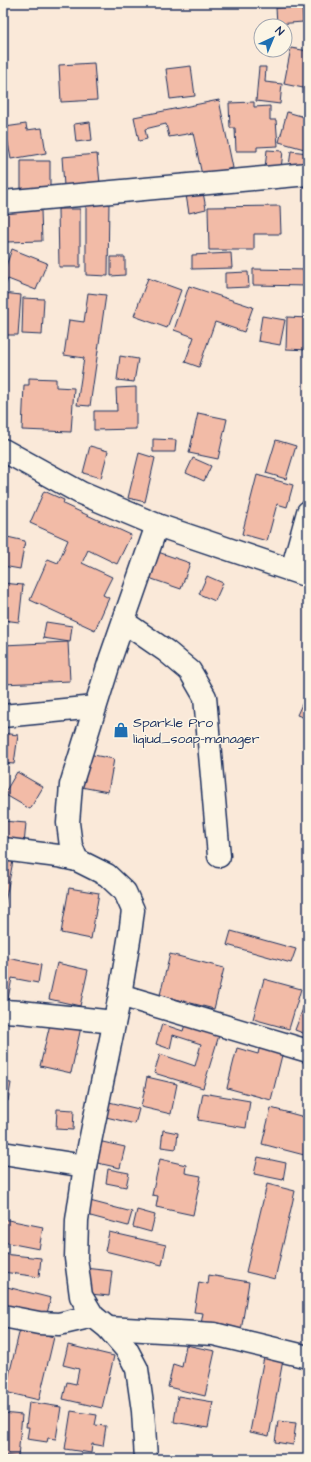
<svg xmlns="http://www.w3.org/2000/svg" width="311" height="1462" viewBox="0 0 311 1462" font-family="'Architects Daughter',sans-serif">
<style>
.building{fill:#f2bba7;stroke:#1b2f5e}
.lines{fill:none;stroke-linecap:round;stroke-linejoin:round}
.minor-casing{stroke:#1b2f5e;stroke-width:25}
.minor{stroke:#fcf5e5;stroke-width:22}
.labels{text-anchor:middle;stroke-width:3;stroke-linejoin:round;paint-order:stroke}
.poi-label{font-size:14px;fill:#1b2f5e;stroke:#fcf5e5;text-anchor:start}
</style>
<rect width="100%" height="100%" fill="#fae9d9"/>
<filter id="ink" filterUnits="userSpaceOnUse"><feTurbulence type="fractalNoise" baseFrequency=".025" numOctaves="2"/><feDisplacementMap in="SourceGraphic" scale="8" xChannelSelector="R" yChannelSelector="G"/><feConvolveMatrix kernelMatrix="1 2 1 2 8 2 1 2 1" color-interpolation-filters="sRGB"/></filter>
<g filter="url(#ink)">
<g class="building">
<path d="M302,6L303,22L277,24L276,8Z"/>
<path d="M291,48L308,51V89L284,84Z"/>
<path d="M94,63L97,100L61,102L59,65Z"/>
<path d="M191,66L195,96L170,99L166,69Z"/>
<path d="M259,67H266L265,82L282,84L280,104L256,101Z"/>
<path d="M219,100L233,168L202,175L193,133L169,137L166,124L145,129L147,139L139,141L134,117Z"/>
<path d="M254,102V107L270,106V120H276L278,146L257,147V151H236L235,128H230L229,103Z"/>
<path d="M287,112L308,118V150L279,142Z"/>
<path d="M90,122L92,140L76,142L74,124Z"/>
<path d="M26,124L27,130L42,128L46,153L11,159L5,127Z"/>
<path d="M267,150L283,151L281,169L265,168Z"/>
<path d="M291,151L308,153V164L289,166Z"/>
<path d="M97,154L100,183L64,186L62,157Z"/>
<path d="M21,161H50V190L21,191Z"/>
<path d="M203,192L206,209L189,213L186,195Z"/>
<path d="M86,200L109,201L108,276L86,275Z"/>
<path d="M280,206L281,234H254V250H209L208,207Z"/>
<path d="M58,209H80V267H59Z"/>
<path d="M41,210L42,241L6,242L5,211Z"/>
<path d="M12,249L47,263L36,290L8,279L3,292V274Z"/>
<path d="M231,253L232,268L192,269V255Z"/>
<path d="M111,257H125V275L111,276Z"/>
<path d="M253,269L308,270V286L253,285Z"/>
<path d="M248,272L249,287L225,288V273Z"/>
<path d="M148,278L181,290L167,328L134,316Z"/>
<path d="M189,286L253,307L244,332L215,322L199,367L185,362L194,337L174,330Z"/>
<path d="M3,293L21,295L18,335H3Z"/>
<path d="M88,293L106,295L90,406L77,405L84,358L64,355L69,320L84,322Z"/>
<path d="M23,298L44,299L42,335L22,334Z"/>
<path d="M262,316L285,320L280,345L258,341Z"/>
<path d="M287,317L308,318V350L286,349Z"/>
<path d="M120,356L138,359L134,382L117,380Z"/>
<path d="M29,378L56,379V387L74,388L71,432L22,430L24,385H29Z"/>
<path d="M136,387V429L94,430V411H117L116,388Z"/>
<path d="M198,413L227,419L218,459L189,453Z"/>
<path d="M153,439L176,440L175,452H153Z"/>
<path d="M276,440L296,446L286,479L266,473Z"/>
<path d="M90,446L108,451L101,478L83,473Z"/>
<path d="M139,453L155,458L145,502L128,498Z"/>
<path d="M193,458L211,466L204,481L186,473Z"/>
<path d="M257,475L293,485L287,507L277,504L267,541L242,534Z"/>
<path d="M44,491L64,500L63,504L131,535L117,564L88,550L82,563L112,577L103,595L109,598L95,630L30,600L48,559L58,563L68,540L30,523Z"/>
<path d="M3,536L25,541L20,569L3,566Z"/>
<path d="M155,551L190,563L181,589L146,577Z"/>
<path d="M207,576L223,583L215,601L199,594Z"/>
<path d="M3,583L23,585L19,622L3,620Z"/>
<path d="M46,622L72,626L70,642L43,638Z"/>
<path d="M68,642L70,681L3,684V645Z"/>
<path d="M308,691V719L297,715Z"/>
<path d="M3,733L18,735L14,764L3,763Z"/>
<path d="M88,754L114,759L108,792L81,787Z"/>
<path d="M17,772L43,787L30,809L4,794Z"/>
<path d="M3,821L26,823L24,845L3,843Z"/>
<path d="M3,859L13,861L3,913Z"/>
<path d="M69,888L99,893L91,939L61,933Z"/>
<path d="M231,931L296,949L291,963L227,945Z"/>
<path d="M170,954L224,968L214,1009L160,995Z"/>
<path d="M3,957L41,965L38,983L12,978L7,1004H3Z"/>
<path d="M57,963L88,970L80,1006L49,999Z"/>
<path d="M264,979L301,989L289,1029L253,1019Z"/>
<path d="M308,995V1035L295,1030Z"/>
<path d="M51,1020L81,1027L71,1073L40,1066Z"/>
<path d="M186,1021L220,1032L203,1088L154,1073L160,1054L195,1066L201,1044L173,1035L170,1049L156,1044L162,1024L183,1031Z"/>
<path d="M260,1045L283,1051L271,1100L227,1088L237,1048L258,1054Z"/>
<path d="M147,1077L177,1084L171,1114L141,1107Z"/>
<path d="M3,1082L11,1083L8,1101L3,1100Z"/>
<path d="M203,1093L250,1101L246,1128L198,1120Z"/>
<path d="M109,1102L139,1109L135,1124L106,1117Z"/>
<path d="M271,1108L308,1118V1156L262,1144Z"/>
<path d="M57,1109L74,1110L73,1130L56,1129Z"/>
<path d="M163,1130L178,1133L176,1149L161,1147Z"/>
<path d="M98,1141L125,1147L120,1168L93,1162Z"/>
<path d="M258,1157L286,1163L283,1180L254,1174Z"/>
<path d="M160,1159L186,1165L185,1173L201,1176L193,1215L156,1207L158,1196L152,1195Z"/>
<path d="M108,1169L129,1173L126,1187L106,1183Z"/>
<path d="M267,1184L295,1191L275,1279L246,1272Z"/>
<path d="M86,1200L132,1212L128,1226L83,1214Z"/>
<path d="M137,1210L155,1215L151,1232L133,1227Z"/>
<path d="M3,1219L43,1227L39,1249L3,1242Z"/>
<path d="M109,1232L166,1245L162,1265L105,1251Z"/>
<path d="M3,1254L41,1258L39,1277L3,1272Z"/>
<path d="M84,1268L112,1271L109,1296L81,1293Z"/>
<path d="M209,1275L249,1282L241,1331L201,1324L203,1313L194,1312L199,1282L208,1284Z"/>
<path d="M3,1286L51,1298L46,1317L3,1306Z"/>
<path d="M20,1329L54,1337L39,1400L5,1392Z"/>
<path d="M68,1345L114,1356L102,1408L63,1399L67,1382L76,1384L79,1369L63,1365Z"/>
<path d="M186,1345L215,1351L205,1396L168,1387L173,1364L182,1367Z"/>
<path d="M264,1357L283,1360L269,1436L250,1432Z"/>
<path d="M178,1396L213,1402L208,1428L174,1422Z"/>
<path d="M29,1402L61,1407L56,1439L48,1438L47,1442L27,1439L29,1427H26Z"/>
<path d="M71,1411L97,1415L95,1425L106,1426L103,1446L92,1444L91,1453L65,1449Z"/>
<path d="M3,1413L22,1415L18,1457L3,1455Z"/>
<path d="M278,1421L296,1423L293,1445L275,1442Z"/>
</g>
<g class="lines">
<g class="minor-casing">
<g id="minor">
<path d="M3,202L308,174"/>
<path d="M3,450L81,493L157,525L308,576"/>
<path d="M292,570L308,512"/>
<path d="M124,622L166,651L190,671L205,697L219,856"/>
<path d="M3,716L95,707"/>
<path d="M3,849L58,856L77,860"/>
<path d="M120,995L308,1051"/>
<path d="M3,1011L21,1012L114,1022"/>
<path d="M3,1153L85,1166"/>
<path d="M3,1316L39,1323L59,1324L93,1316"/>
<path d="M108,1328L214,1334L308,1357"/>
<path d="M146,1459L143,1411L137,1369L127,1350L108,1328L93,1316L81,1296L76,1258L77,1220L85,1166L120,995L130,934L133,910L125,892L107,875L77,860L71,846L68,823L71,785L111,657L157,525"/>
</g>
</g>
<use href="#minor" class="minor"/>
</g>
</g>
<defs>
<g id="shop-bare" transform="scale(1.2)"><path d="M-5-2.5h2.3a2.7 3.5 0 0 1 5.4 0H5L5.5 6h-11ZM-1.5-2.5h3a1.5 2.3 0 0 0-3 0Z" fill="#1f6fb2" stroke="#fcf5e5" stroke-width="2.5" paint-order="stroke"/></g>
</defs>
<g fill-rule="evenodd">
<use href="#shop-bare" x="121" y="730"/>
</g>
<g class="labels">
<g class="poi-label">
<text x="133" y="727">Sparkle Pro<tspan x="133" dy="16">liqiud_soap-manager</tspan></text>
</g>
</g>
<rect width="311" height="1462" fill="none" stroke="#fcf5e5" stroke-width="16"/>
<rect x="8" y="8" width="295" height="1446" fill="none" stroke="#1b2f5e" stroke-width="1.5" filter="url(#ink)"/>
<g transform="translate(273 38) rotate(44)"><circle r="19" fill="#fcf5e5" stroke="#a2a6af"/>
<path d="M0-3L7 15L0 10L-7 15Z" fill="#1f6fb2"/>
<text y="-6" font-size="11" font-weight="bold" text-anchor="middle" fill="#1b2f5e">N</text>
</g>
</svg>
